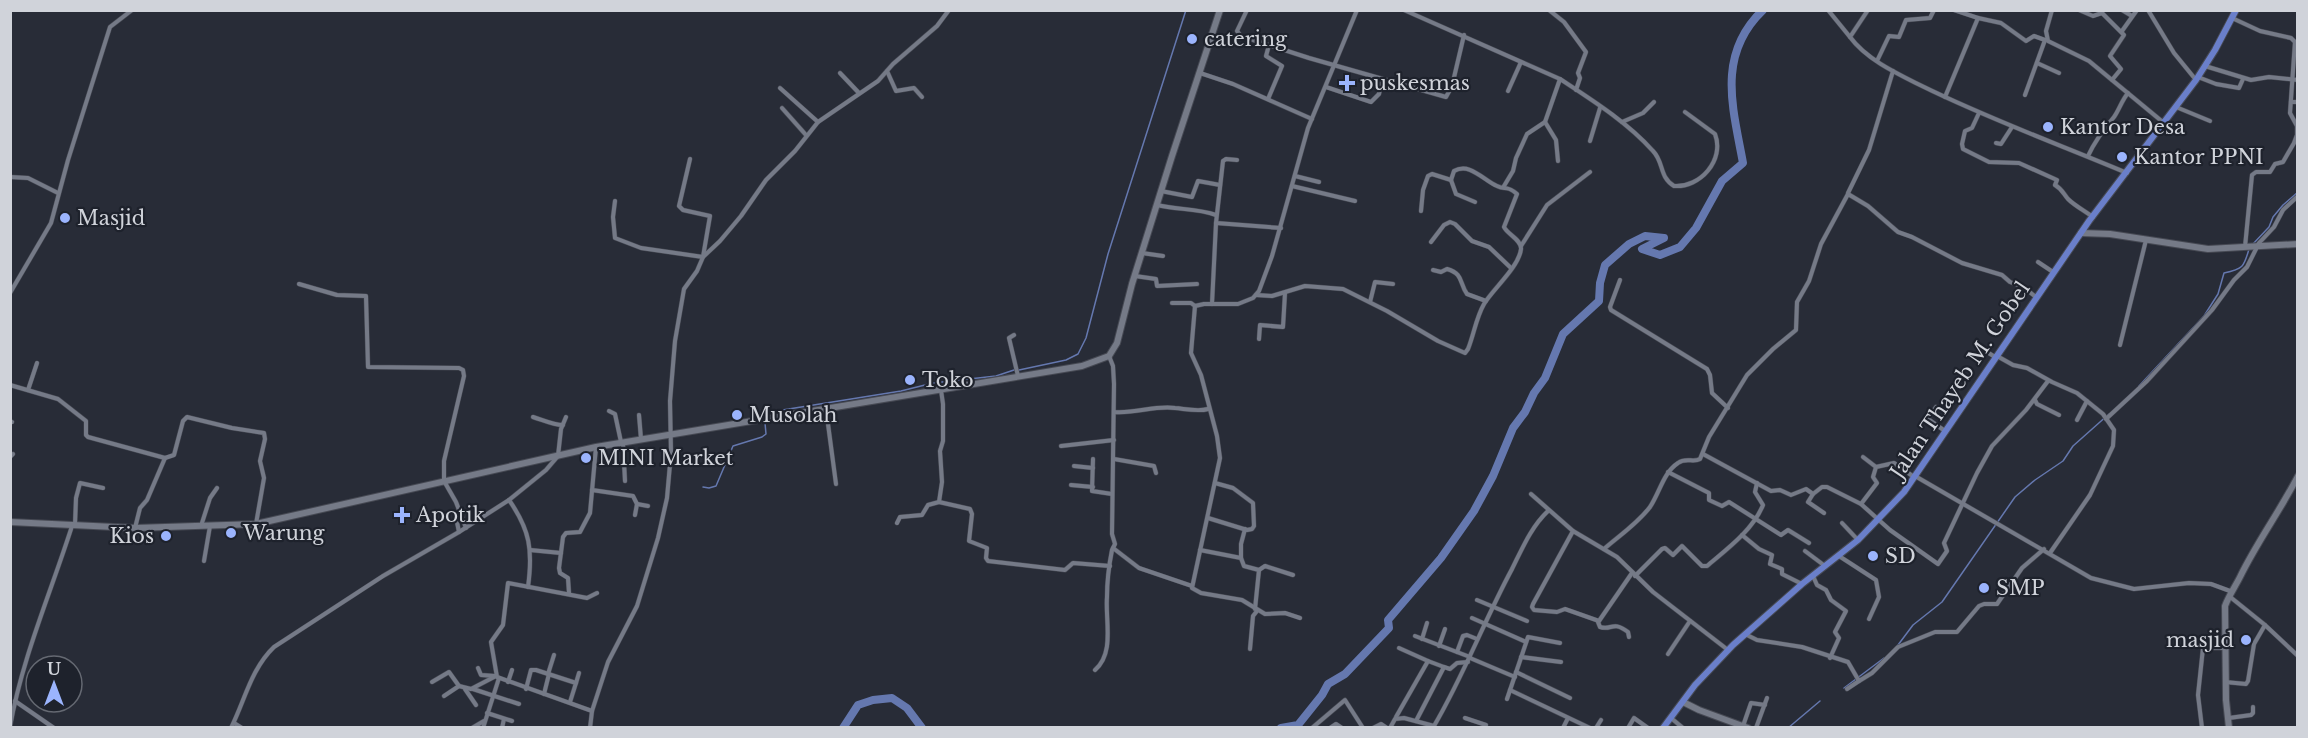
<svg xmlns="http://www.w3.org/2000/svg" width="2308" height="738" viewBox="0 0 2308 738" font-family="'Libre Baskerville',serif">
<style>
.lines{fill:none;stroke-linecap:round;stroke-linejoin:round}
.stream{stroke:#6578af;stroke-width:1.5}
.river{stroke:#6578af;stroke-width:8}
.street-casing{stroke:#464953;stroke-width:5}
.secondary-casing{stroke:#464953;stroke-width:8}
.primary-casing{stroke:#464953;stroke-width:8}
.street{stroke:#757a87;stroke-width:4}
.secondary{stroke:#757a87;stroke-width:6}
.primary{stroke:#6a7fca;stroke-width:6}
.poi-dot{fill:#9bb4fd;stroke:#1e222c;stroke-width:2}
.labels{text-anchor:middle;stroke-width:4.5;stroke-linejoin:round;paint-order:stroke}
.poi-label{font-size:20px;fill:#d0d3da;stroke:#1e222c;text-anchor:start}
.street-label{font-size:20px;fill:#d0d3da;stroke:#1e222c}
</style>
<rect width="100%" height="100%" fill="#282c37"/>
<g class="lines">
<g class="stream">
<path d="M2252,245L2269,227L2273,217L2283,205L2298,192"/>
<path d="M1019,370L1066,360L1078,354L1086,338L1108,254L1186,10"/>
<path d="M2139,386L2204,316L2218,294L2224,273C2243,269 2244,267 2249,249"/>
<path d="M765,418L764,413L770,412L901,391L933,383L996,376L1014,370"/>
<path d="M703,487L709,488L716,486L733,446L762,437L766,434L765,423"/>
<path d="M1898,645L1913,625L1942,602L2015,497L2035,480L2063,461L2073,446L2109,414"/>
<path d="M1844,688L1884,658"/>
<path d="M1788,728L1820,701"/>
</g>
<g class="river">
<path d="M843,728L858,705L873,700L892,698L907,708L922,728"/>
<path d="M1281,728L1298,725L1322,695L1328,684L1345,674L1389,628L1388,620L1441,558L1474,511L1493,476L1513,428L1525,412L1534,393L1545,378L1563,334L1599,301L1600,283L1605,265L1629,244L1645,236L1664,238L1642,249L1660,255L1680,247L1696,228L1722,181L1743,163C1733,108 1716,55 1763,10"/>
</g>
<g class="street-casing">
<g id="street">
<path d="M1247,10L1237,31L1241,36L1309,58L1446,97L1452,86L1464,35"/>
<path d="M1404,10L1560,79C1592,100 1627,122 1653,151C1664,162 1659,177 1674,186C1700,188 1725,160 1715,134L1685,112"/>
<path d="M1549,10L1564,22L1586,52L1578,73L1580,78L1576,90"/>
<path d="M1828,10L1850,37"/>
<path d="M1868,10L1850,37C1867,60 1898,74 1922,86C1989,119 2058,144 2127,173"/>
<path d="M1954,10L1978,18"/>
<path d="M2052,10L2046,31L2048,41L2089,61L2164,123"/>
<path d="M2079,10L2093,16L2102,13V11"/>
<path d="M2122,10L2132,16"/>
<path d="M2148,10L2174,53L2196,80"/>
<path d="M2102,13L2124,35L2110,56L2121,69L2112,80"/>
<path d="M2232,18L2260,31L2291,38L2295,42L2290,113L2297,126V135L2294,143L2283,162L2275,164L2270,172H2256L2252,175L2245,247"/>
<path d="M2122,31L2137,10"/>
<path d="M1877,61L1889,36L1899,37L1906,20L1930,18L1934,10"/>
<path d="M2037,63L2059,73"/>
<path d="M2205,66L2251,80L2269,77L2298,80"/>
<path d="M887,71L896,91L914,88L922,97"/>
<path d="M840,73L859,93"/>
<path d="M1200,73L1233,84L1312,119"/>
<path d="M2198,77L2216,84L2239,88L2243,79"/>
<path d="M1326,87L1371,102L1379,94L1382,79"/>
<path d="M780,88L818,122"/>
<path d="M1508,91L1521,62"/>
<path d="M2025,95L2045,40"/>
<path d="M1945,97L1978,18L2001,23L2026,41L2034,36L2045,40"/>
<path d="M1268,99L1282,66L1266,56L1269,45"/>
<path d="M2291,102H2298"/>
<path d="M2176,107L2210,121"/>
<path d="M782,108L806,135"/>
<path d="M1979,113L1972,128L1965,131L1962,144L1963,149L1989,162L2019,163L2057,180L2055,185C2062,189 2063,193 2068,199C2075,206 2085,211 2093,217"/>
<path d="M1545,122L1556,140L1558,161"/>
<path d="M1622,122L1643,113L1654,102"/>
<path d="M1590,141L1600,108"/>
<path d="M1996,143L2001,144L2012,127"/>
<path d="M2088,156C2095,141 2103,130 2114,117C2119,110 2122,100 2128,93"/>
<path d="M1237,160L1226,159L1223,161L1216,223L1281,228"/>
<path d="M1295,176L1319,182"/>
<path d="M10,177L28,178L58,193"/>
<path d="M1451,180L1456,194L1475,202"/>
<path d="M1292,186L1355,201"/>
<path d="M1504,186L1513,171L1516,158L1527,134L1545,122L1560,79"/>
<path d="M1161,191L1192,197L1198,181L1220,185"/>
<path d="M1848,193L1869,150L1893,71"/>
<path d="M615,201L613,217L615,238L641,248L703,257L710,216L683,210L679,206L690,159"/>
<path d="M1157,205C1177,210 1197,208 1216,215"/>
<path d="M1431,242L1444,225L1450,222L1455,224L1472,241L1489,247L1511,268"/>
<path d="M1521,246L1547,205L1590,172"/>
<path d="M1142,253L1163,256"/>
<path d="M2038,262L2053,272"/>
<path d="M1433,270L1441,272L1447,269C1464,274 1459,283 1467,294L1486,301"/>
<path d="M1135,276L1156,279L1157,286L1197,284"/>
<path d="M1620,280L1610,307L1611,310L1707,369L1710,375L1712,393L1728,408"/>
<path d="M299,284L337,295L366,296L368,367L459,368L463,370L464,376L444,461V481L456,502L466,528"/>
<path d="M10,293L51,223L68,160L110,27L132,10"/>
<path d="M1256,295L1272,296L1305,286L1343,289L1387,311L1438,341L1465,353L1468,349C1474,334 1476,318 1484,304C1493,289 1519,267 1521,249C1522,240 1507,234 1504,227L1517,194C1507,185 1505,190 1497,186C1483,180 1470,162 1454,171L1451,180L1432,174L1428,176L1423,190L1421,211"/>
<path d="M1370,302L1375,282L1393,284"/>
<path d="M1172,303H1191L1195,306L1204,304H1238L1253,298L1259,291L1272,256L1308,128L1357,10"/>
<path d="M1212,304L1216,223"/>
<path d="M1195,306L1191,353L1201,375L1217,436L1220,458L1192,588L1201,593L1242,600L1265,614L1285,613L1300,618"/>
<path d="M1014,335L1009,338L1018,376"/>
<path d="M1259,339L1260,325L1283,327L1285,293"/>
<path d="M1976,345L1995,357"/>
<path d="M2120,345L2146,240"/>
<path d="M1997,356L2013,365L2027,368L2052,382L2077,393L2103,414L2114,430L2113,446L2090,495L2050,553"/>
<path d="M10,385L58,399L86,421V435L88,437L165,458L147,500L140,508L135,528"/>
<path d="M28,390L37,363"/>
<path d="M2035,400L2037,404L2059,415"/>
<path d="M1936,407L1928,419L1945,431"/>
<path d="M826,409L836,484"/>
<path d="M609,411L615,414L621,442"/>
<path d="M1114,412C1135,414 1155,405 1175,408C1186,409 1198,412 1208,409"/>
<path d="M639,415L641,439"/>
<path d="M533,417C543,420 553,425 563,425"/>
<path d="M2106,419L2147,381L2212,310L2234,280L2247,267L2259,243L2274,227L2283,210L2298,196"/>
<path d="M2077,420L2087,401"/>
<path d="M10,421L12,422"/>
<path d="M623,443L625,481"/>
<path d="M1061,446L1114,440"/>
<path d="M1703,454L1771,491L1780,490L1791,495L1806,489L1813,494L1822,487H1827L1861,504L1890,530L1938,564L1947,551L1944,543L1977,473L1992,446L2026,410L2048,381"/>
<path d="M10,457L13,454"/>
<path d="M1863,457L1876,467"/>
<path d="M165,458L174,455L183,421L187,417L232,428L264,433L265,439L260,461L264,478L256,524"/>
<path d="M1093,459L1092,491L1112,494"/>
<path d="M1114,459L1154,466L1156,473"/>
<path d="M1074,466L1093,468"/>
<path d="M1668,472L1709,493V500L1722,506L1729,502L1781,535L1788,530L1809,543"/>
<path d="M1915,476L2091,578L2134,589L2189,583L2211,584L2230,591"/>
<path d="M1071,485L1093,487"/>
<path d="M592,490L633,496L637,504L635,515"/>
<path d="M1531,494L1573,531L1617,557L1653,592L1728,650"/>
<path d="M1813,494L1808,502L1824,513"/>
<path d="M509,500C530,530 533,550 528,587"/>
<path d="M939,502L970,509L972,514L969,541L987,548L986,558L988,561L1065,570L1073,563L1110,566"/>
<path d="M637,504L648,506"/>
<path d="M1861,504L1877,483L1873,477L1876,467L1894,463L1914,477"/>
<path d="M1208,518L1247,530L1252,529L1254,526L1253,503L1233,488L1215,483"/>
<path d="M897,523L900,517L922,515L928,505L939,502L942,482L940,451L943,441V404L941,390"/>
<path d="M1842,523L1858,540"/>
<path d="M75,525L76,498L80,483L103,488"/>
<path d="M201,526L210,498L217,488"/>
<path d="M1573,531L1533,604L1532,607L1534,610L1557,612L1565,609L1599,621L1632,573"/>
<path d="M459,532L456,517L461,514"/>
<path d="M1742,535L1759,549L1772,555L1770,564L1782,569V574L1802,584"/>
<path d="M1113,548L1139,568L1192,586"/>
<path d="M1604,549C1620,535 1637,524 1650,507C1660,492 1663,473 1678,463C1686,457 1693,463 1700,459L1709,437L1747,375L1773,349L1796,330L1797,302L1809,281L1821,244L1848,194L1868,206L1898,232L1912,237L1962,263L2002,275L2010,282L2023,287L2036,297"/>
<path d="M530,550L561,553"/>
<path d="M1200,550L1241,558L1244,566L1259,570L1255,609"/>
<path d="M1805,551L1825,566"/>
<path d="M1839,556L1876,580L1879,597L1869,619"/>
<path d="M1241,558V544L1245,529"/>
<path d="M204,561L210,526"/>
<path d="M1259,570L1265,566L1293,575"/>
<path d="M1635,576L1662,549L1665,548L1673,555L1682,546L1702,566H1707C1727,549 1753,530 1763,505L1755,492L1757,483"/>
<path d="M1813,576L1817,585L1826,590L1831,600L1846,611L1835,632L1839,638L1830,658"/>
<path d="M569,593L568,578L560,573L559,568L563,537L566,533L580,532L590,513L596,447"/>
<path d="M2229,596L2265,625"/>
<path d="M1477,600L1527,621"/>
<path d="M1472,618L1526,642"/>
<path d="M1598,622L1600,627C1612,631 1612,620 1628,632L1629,637"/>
<path d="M1745,634L1757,640L1802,647L1848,662L1859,681L1872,673L1898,647L1935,632H1957L1979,606L1984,604H1997L2022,568L2044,549"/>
<path d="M1415,636L1470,657"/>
<path d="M1422,639L1427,623"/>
<path d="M1439,646L1445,629"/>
<path d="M1250,649L1253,616L1257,611"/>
<path d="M1457,652L1463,636L1467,635L1477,639"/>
<path d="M1668,654L1690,621"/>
<path d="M1521,657L1561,662"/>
<path d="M1470,658L1515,677"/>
<path d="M1444,667L1450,669L1457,663L1468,662"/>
<path d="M478,668L481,675L495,676"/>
<path d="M1095,670C1115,653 1105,620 1107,597C1107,582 1109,565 1112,550L1115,544L1112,534L1114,384L1113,366L1109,356"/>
<path d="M1516,672L1570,698"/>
<path d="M548,674L554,655"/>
<path d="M432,682L449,672L459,686L471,689L496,676"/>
<path d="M508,682L512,670"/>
<path d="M2225,682L2246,684L2248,681L2254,644L2265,625L2298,656"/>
<path d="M576,683L579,673"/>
<path d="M465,689L476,705"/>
<path d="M473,689L519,704"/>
<path d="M526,689L531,670H536L576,683L570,702"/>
<path d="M1847,689L1859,681"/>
<path d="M1510,690L1590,728"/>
<path d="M544,694L549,674"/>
<path d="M444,696L459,686"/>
<path d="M1507,699L1528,637L1560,643"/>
<path d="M15,701L54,728"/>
<path d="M592,711L497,677L491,642L503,625L508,583L587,598L597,593"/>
<path d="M487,713L512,721"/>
<path d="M1396,717L1428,661L1399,648"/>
<path d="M1465,718L1486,725"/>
<path d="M1671,718L1683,728"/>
<path d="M2229,718L2251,715L2253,713V707"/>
<path d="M1416,721L1444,667L1428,661"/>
<path d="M234,723L242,728"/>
<path d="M1743,726L1751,703L1765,705"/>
<path d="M10,727C22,658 51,592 72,526"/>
<path d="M231,728C245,700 251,669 274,647L383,576L459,532L509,500L546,470L558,456L561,429L566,417"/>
<path d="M472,728L484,721"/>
<path d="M483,728L499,678"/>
<path d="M502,728L504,719"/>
<path d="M590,728L592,711L608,662L637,606L658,538L667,498L671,453L670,401L675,341L684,289L697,271L703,257L720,241L741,216L766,180L795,151L818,122L878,81L893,64L937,26L949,10"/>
<path d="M1312,728L1345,700L1363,728"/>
<path d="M1330,728L1336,724L1342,728"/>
<path d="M1373,728L1381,724L1387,728"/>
<path d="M1390,728L1395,719L1404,718L1434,726C1464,675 1484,621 1512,569C1522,549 1531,527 1548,511"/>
<path d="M1563,728L1568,718"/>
<path d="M1596,728L1601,720"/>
<path d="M1628,728L1634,718L1648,728"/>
<path d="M1756,728L1767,698"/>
<path d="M2202,728L2198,695L2203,648H2225"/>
</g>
</g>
<g class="secondary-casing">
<g id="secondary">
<path d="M2081,233L2110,234L2208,249L2298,244"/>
<path d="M10,522L135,528L256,524L596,447L1082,366L1109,356L1117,343L1132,284L1172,156L1220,10"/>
<path d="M1683,702L1699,710L1748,728"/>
<path d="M2229,728L2226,700L2225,606C2229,595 2235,587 2240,577C2257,542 2280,511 2298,476"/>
</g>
</g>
<g class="primary-casing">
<path id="primary" d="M1663,728L1695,685L1733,645L1802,584L1858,540L1904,492L2089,221L2196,80L2215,50L2236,10"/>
</g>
<use href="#street" class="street"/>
<use href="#secondary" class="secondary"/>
<use href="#primary" class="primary"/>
</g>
<g class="poi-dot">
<circle cx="1192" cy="39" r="6"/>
<path d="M1344 74h6v6h6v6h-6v6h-6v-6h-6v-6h6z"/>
<circle cx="2048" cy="127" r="6"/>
<circle cx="2122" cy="157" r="6"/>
<circle cx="65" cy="218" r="6"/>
<circle cx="910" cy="380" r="6"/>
<circle cx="737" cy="415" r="6"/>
<circle cx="586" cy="458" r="6"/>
<path d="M399 506h6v6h6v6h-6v6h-6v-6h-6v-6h6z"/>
<circle cx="231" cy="533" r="6"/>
<circle cx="166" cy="536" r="6"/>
<circle cx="1873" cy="556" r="6"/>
<circle cx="1984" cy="588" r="6"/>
<circle cx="2246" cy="640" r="6"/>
</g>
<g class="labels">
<g class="poi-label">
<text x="1204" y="46">catering</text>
<text x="1360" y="90">puskesmas</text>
<text x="2060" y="134">Kantor Desa</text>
<text x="2134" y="164">Kantor PPNI</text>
<text x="77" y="225">Masjid</text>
<text x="922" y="387">Toko</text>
<text x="749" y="422">Musolah</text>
<text x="598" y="465">MINI Market</text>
<text x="416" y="522">Apotik</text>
<text x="243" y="540">Warung</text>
<text x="154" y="543" text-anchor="end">Kios</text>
<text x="1885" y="563">SD</text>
<text x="1996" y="595">SMP</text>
<text x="2234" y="647" text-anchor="end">masjid</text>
</g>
<g class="street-label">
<text transform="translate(1960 380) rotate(-56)" y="7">Jalan Thayeb M. Gobel</text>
</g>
</g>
<rect width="2308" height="738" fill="none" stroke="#d0d3da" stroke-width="24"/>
<g transform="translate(54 684)"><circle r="28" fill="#1e222c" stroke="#656972" stroke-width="1.5"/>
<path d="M0-4.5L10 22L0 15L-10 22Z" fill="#9bb4fd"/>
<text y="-9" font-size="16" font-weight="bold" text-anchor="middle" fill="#d0d3da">U</text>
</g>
</svg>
